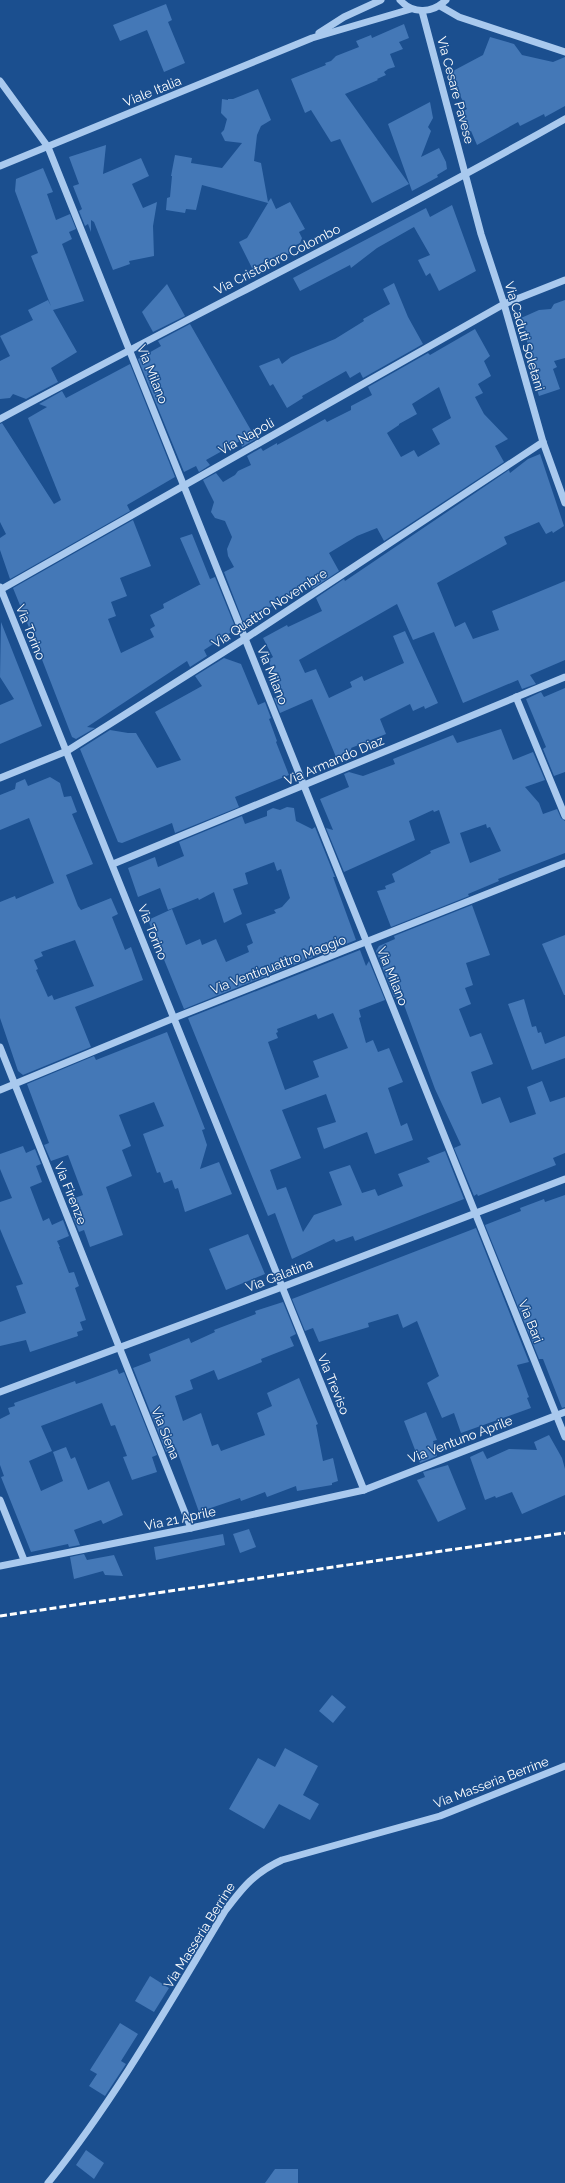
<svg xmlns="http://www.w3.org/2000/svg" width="565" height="2183" viewBox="0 0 565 2183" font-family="Raleway,sans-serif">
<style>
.building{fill:#4478b7;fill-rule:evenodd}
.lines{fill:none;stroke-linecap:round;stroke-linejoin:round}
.minor{stroke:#a9c9ee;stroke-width:7}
.rail{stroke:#fff;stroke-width:3;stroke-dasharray:7 3;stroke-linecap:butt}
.labels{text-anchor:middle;stroke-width:3;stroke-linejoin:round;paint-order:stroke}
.street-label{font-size:13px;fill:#fff;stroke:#1b4f8f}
</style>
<rect width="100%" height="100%" fill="#1b4f8f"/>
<g class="building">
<path d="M166,4L172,20L168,22L185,63L164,72L147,30L120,41L113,25Z"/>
<path d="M404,24L409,38L399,42L403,49L390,54L395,67L388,69L384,72L386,75L377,79L378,80L345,94L409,184L372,203L340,139L331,142L311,110L305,113L291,79L326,65L325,63L331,61L336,56L359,47L356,41L371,35L372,38Z"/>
<path d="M490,37L514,44L522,55L553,62L565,57V106L545,117L544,114L520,126L518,122L477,145L471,131L465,134L461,112L467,109L454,84L456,83L451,72L483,55Z"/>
<path d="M258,89L271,120L261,126L257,135L254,161L261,163L268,202L271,198L276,209L290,202L305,229L299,232L302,238L300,243L288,249L290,253L276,260L274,257L252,268L239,242L247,238L268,203L202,185L196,210L186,209L185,213L166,210L167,198L170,197L172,176H171L175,155L192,158L191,163L222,168L242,143L225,141L221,133L224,130L227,119L221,113L222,99L228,100V99H233Z"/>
<path d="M430,102L433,118L428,127L431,131L421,157L439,148L446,162L447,169L437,175L438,177L412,191L388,124Z"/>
<path d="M106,145L103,174L141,158L149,176L132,184L143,208L157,202L153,226L154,256L129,261L130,264L113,270L94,222L91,220V232L88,224L85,226L79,211L82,209L73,186L79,184L69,157Z"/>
<path d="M43,168L53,192L47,194L56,220L70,214L76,229L69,232L72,239L62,244L84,301L53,310L77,352L51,368L58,382L26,399L13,394L10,398L0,399V361L10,356L0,336L33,320L28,310L48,300L51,306L31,256L38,253L15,191L16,179Z"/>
<path d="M452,205L476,271L439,291L430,273L426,276L418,260L430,255L414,227L377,248L351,268L350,265L300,291L293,278L426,208L430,217Z"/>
<path d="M394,283L408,317L423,344L363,378L360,372L350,378L346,371L302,396L303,398L287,408L273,384L270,386L259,366L279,358L282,364L291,357L335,339L364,321L363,319L390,304L383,289Z"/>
<path d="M167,284L185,316L153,332L142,312Z"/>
<path d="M565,300V358L554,361L557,367L553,369L560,389L539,396L529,365L535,363L525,336L526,332L521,318L539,310L551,309L554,304Z"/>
<path d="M190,324L256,439L242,447L240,441L206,460L210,465L199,472L196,466L184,472L138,359L161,346L158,341Z"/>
<path d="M475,329L490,356L484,361L491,376L478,384L483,393L475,397L484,414L508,439L495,446L504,462L384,541L377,528L357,536L329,553L339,571L312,589L309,582L244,624L224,572L234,567L228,556L227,549L232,537L225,521L215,518L211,512L214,502L203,480L216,473L223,482L235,475L238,471L251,465L247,456L261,448L263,451L277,443V445L325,419L327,422L351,410V406L372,395L368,387L428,353L430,355ZM439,387L451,418L432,429L440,444L418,457L414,450L401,457L387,433L399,425V424L417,414L412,404Z"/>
<path d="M130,364L175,477L127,505L130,511L10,579L0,550V538L6,534L0,522V424L2,423L54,504L61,500L28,418L47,407L39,404L62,391L66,398Z"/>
<path d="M540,454L564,526L553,533L552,531L546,534L539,522L504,537L507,544L437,583L455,627L465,622L473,639L499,630L492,611L565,581V660L530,675L536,684L522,689L518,680L463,703L434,632L413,640L397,604L299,660L305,673L316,669L329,698L352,687L350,682L362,676L364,681L404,663L393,636L405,631L438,703L425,709L424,706L413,711L410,704L380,719L386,734L351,748L352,750L336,757L312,699L280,713L274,698L283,694L268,660L273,657L263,638L287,625L288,627L322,611L316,598L344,579L345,581L509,470L510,473L528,459Z"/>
<path d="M133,520L151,566L120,578L127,596L111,602L116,616L108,619L121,653L154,637L150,629L155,626L150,615L164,608L163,604L201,584H200L180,538L192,534L210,579L215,577L236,629L204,650L207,656L190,667L187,661L87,727L95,728L76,739L72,737L41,657L43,656L33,629L30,630L13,588Z"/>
<path d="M1,622L42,726L0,744V705L14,699L0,677Z"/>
<path d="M224,658L241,664L258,705L265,702L271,718L269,719L277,741L276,742L289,775L235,797L239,807L175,833L172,823L122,843L118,842L80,749L110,730L128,733H136L157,768L181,760L155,712L202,686L195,676Z"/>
<path d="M565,688V772L554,776L543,749L546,747L526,699L541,692L544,697Z"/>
<path d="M501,729L513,760L533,752L545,780L525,787L539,803L543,814L557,809L561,818L565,821V853L498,879L499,881L468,894L469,896L391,927L377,891L386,889L385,886L395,882L392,874L431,853L430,851L450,843L439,810L434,812L433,810L409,821L415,840L344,872L326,828L333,830L320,799L349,787L344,774L349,772L363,776L395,764L393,759L453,735L457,743ZM486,824L487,828L490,827L501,851L470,863L460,833Z"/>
<path d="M50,777L60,783L64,797L71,796L77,812L72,814L93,864L66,875L78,906L81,910L111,898L118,914L112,917L125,950L131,947L143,980L75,1007L91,1047L23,1075L18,1071L0,1018V902L15,896L16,899L54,883L29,818L0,830V795L15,789L16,783L25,779L28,786ZM75,940L94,986L54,1000L52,995L48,997L36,970L38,969L34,960L43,956L41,952Z"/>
<path d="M287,807L294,808L296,821L312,829L315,827L335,877H333L356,940L184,1009L148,920L172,909L186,945L200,939L202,945L216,939L226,962L249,952L247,946L253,943L246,924L276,913L274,910L282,907L290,898L281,869L277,871L274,862L245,873L248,884L233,889L242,914L224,923L214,892L199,900L198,898L168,910L160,888L138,897L128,868L155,857L158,867L184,856L179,842L242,816L245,824L267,816V811L273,808L280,810Z"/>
<path d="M472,905L490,955L466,963L473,985L465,988L471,1004L459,1009L470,1037L481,1033L493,1064L471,1072L482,1104L500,1097L510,1123L536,1114L527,1087L542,1081L550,1102L565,1097V1153L553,1158L556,1165L478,1196L477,1194L474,1196L454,1148L461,1145L435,1089L400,994L394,997L376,951L379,946L395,939L394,936Z"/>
<path d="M565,935V995H564L542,944Z"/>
<path d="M360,950L366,966L369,961L385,1000L359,1010L361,1017L359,1018L366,1043L373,1040L378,1052L389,1048L403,1082L388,1088L401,1126L407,1123L413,1140L375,1154L367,1132L324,1149L317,1128L336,1122L326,1094L282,1110L301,1158L270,1170L277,1190L286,1187L303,1232L314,1215L342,1205L329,1172L350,1165L362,1193L375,1189L378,1196L403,1186L398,1174L430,1162L427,1158L445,1151L464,1199L355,1241L353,1236L336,1242L334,1239L292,1259L275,1213L268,1216L188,1018ZM333,1013L348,1048L313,1061L319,1077L285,1090L268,1042L278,1038L276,1033L278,1032L277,1029L316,1014L318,1019Z"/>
<path d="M524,999L532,1027L536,1026L538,1033L541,1032L545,1044L565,1036V1058L532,1070L508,1004Z"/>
<path d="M167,1032L205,1129L202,1130L207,1145L200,1169L219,1162L232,1194L185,1212L178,1188L175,1189L172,1180L164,1183L160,1172L157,1173L143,1134L164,1126L154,1102L119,1115L131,1146L122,1150L132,1176L106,1187L123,1235L90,1247L84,1230L79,1232L73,1217L78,1215L72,1199L83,1195L68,1155L51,1161L44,1145L49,1143L27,1084L94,1056L96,1060Z"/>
<path d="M23,1146L26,1153L35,1149L41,1164L36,1166L42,1182L30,1187L43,1221L49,1218L52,1225L63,1220L69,1236L57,1241L60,1247H59L69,1273L74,1272L79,1286L75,1288L86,1320L80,1322L83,1330L77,1332L78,1336L30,1352L26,1340L0,1346V1322L26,1313L16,1286L23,1284L0,1229V1202L12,1198L0,1169V1154Z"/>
<path d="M565,1195V1407L562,1408L543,1359H539L485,1225L521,1211L520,1208L544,1199L545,1202Z"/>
<path d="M476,1228L529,1362L517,1365L529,1397L527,1398L531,1408L461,1433L454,1413L442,1418L427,1383L439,1376L417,1321L403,1328L398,1314L368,1323L369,1327L319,1342L313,1328L305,1331L292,1299Z"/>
<path d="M248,1234L265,1274L226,1290L209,1249Z"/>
<path d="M283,1302L296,1334L290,1337L294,1346L261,1359L262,1362L218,1380L214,1370L190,1380L193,1389L175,1396L183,1421L201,1413L212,1446L218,1444L221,1451L265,1435L257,1413L272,1406L267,1393L299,1378L318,1424L316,1425L323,1461L333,1458L338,1481L332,1483V1485L297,1491L296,1486L267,1497L265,1492L241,1501L240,1498L199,1512L176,1448L166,1452L133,1368L151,1361L149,1354L189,1338L191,1343L215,1332L214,1330L256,1314L255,1311Z"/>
<path d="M117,1369L119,1374L124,1372L157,1455L152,1457L157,1472L132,1480L123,1457L127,1456L115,1425L111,1426L102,1403L41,1426L52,1451L29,1461L41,1491L63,1481L53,1452L66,1447L71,1459L75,1457L88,1490L109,1481L123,1515L103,1524L101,1520L74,1530L80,1545L69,1547L68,1544L31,1552L1,1477L4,1476L0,1465V1419L10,1414L8,1408L15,1406L14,1403L75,1381L76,1384L82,1382Z"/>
<path d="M426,1412L437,1440L433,1441L437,1456L420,1463L404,1421Z"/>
<path d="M549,1435L562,1458L565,1469V1495L522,1514L512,1492L496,1498L495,1496L485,1500L470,1457L483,1451L487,1459L509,1449L537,1450L534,1442Z"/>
<path d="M448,1465L466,1509L438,1522L417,1480L425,1477L423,1472Z"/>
<path d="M249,1529L256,1547L240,1553L233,1534Z"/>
<path d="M223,1534L225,1545L156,1560L154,1547Z"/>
<path d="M84,1554L87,1560L114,1555L123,1576L105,1575L103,1571L74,1579L70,1557Z"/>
<path d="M332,1695L346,1707L333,1723L319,1711Z"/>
<path d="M285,1748L318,1766L303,1795L319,1804L310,1820L279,1804L264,1829L229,1809L258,1758L275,1767Z"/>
<path d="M150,1976L169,1988L154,2012L135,2001Z"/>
<path d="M120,2023L138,2034L121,2061L126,2064L105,2096L89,2086L97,2074L90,2070Z"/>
<path d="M86,2150L104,2163L94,2179L76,2165Z"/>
<path d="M275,2169H298V2183H265Z"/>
</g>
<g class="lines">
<g class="minor">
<path d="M400,0C413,15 433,13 446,0"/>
<path d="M440,6L459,17L565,52"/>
<path d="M422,11L481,234L504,304L543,442L565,503"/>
<path d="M319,33L344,17L381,0"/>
<path d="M0,81L48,147L565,1437"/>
<path d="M0,166L312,38L411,9"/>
<path d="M0,419C188,317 380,224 565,119"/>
<path d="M0,587L364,1490"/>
<path d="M0,590L504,304L565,280"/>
<path d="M516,697L565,816"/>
<path d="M0,778L67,751L246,638L543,442"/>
<path d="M113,864L565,677"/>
<path d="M0,1047L191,1528"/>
<path d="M0,1090L174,1018L565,863"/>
<path d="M0,1392L282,1287L565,1179"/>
<path d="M0,1500L24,1560"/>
<path d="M0,1566L191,1528L364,1490L565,1412"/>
<path d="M48,2183C116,2098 169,2004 225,1911C243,1887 254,1873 282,1860L440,1816L565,1766"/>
</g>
<path class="rail" d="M0,1616L565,1533"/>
</g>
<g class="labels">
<g class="street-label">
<text transform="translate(456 90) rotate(75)" y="5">Via Cesare Pavese</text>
<text transform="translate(152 91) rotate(-22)" y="5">Viale Italia</text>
<text transform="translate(277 259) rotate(-27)" y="5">Via Cristoforo Colombo</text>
<text transform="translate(525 336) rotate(74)" y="5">Via Caduti Soletani</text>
<text transform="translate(153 374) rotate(68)" y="5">Via Milano</text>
<text transform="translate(246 436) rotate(-29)" y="5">Via Napoli</text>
<text transform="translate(269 608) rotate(-33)" y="5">Via Quattro Novembre</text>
<text transform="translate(31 632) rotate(68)" y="5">Via Torino</text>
<text transform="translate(273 675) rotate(68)" y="5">Via Milano</text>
<text transform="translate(334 760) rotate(-23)" y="5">Via Armando Diaz</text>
<text transform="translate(153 932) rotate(68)" y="5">Via Torino</text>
<text transform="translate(278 964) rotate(-21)" y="5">Via Ventiquattro Maggio</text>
<text transform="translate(393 976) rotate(68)" y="5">Via Milano</text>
<text transform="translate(71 1193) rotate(68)" y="5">Via Firenze</text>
<text transform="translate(279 1275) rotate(-21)" y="5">Via Galatina</text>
<text transform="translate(531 1321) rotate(68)" y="5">Via Bari</text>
<text transform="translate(334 1384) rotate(68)" y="5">Via Treviso</text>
<text transform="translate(166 1433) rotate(68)" y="5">Via Siena</text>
<text transform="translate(460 1439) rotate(-21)" y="5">Via Ventuno Aprile</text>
<text transform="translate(180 1518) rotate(-12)" y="5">Via 21 Aprile</text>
<text transform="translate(491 1782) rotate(-21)" y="5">Via Masseria Berrine</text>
<text transform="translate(199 1935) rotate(-58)" y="5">Via Masseria Berrine</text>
</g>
</g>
</svg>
